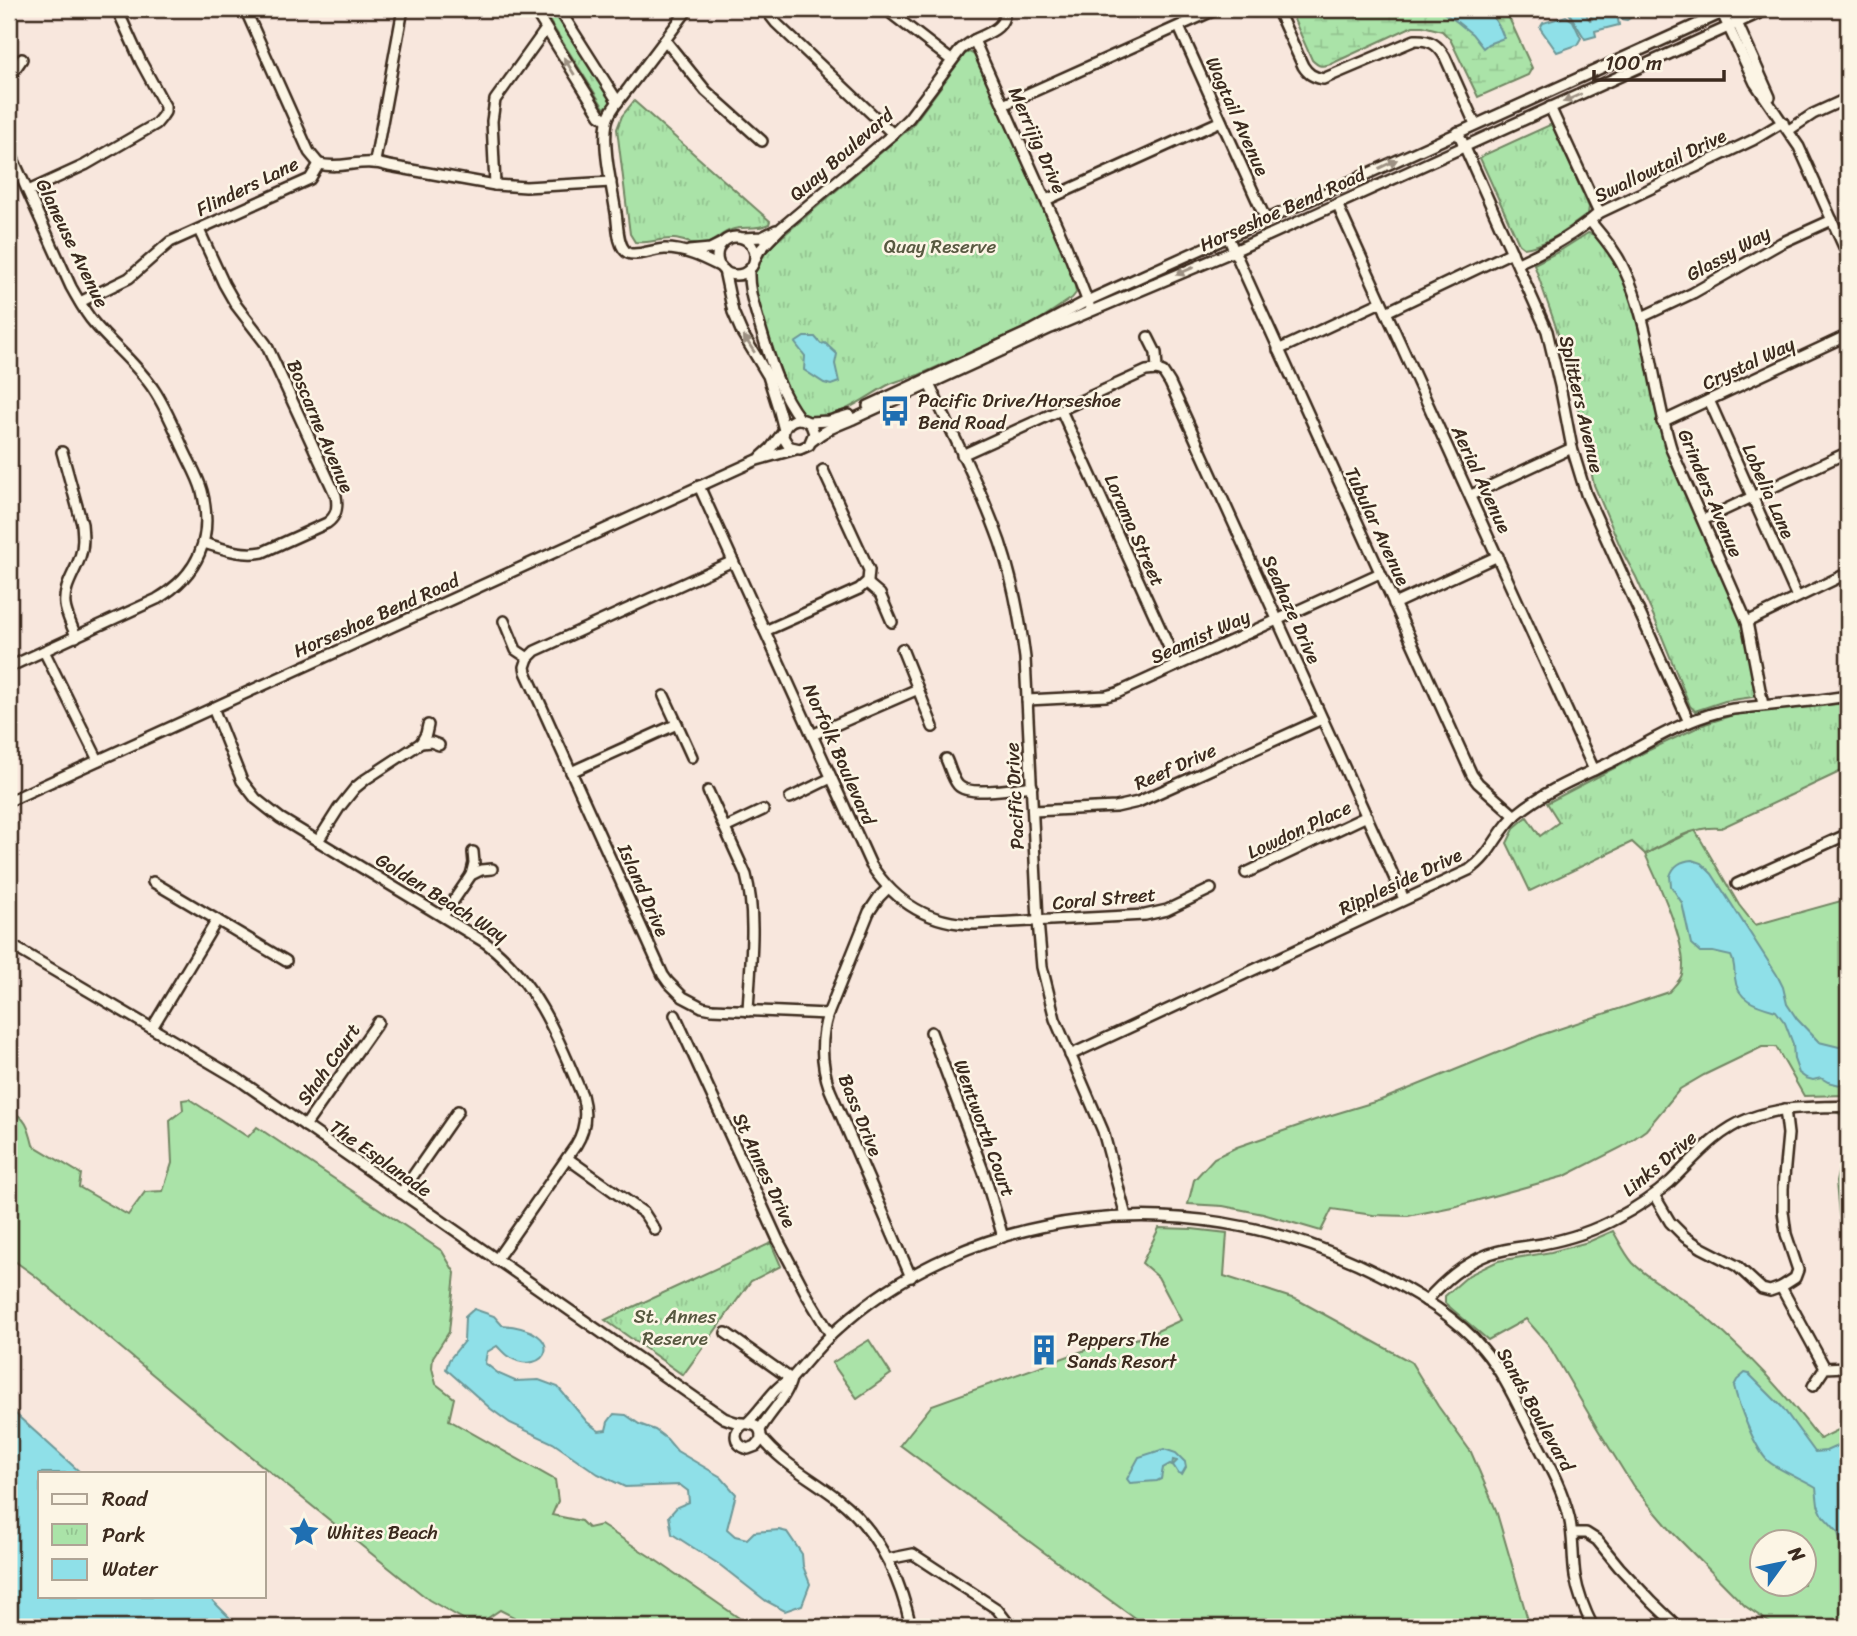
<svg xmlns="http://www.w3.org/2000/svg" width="1857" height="1636" viewBox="0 0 1857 1636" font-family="Sriracha,sans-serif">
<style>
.green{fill:#aae3a8;stroke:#728663;stroke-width:2;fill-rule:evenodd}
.wetland{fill:url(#wetland-marsh);stroke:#728663;stroke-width:2}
.park{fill:url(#park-tufts);stroke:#728663;stroke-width:2}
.water{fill:#8fe0e8;stroke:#6d9797;stroke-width:2}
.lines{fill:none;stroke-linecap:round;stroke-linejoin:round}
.minor-casing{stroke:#3b2a1e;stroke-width:14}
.minor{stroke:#fcf5e5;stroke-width:9}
.oneway{fill:#9c9082}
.labels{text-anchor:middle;stroke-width:5;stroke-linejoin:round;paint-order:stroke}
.street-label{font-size:19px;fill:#3b2a1e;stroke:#fcf5e5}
.park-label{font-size:19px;fill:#575840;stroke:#fcf5e5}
.poi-label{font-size:19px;fill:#3b2a1e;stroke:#fcf5e5;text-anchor:start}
</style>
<defs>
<pattern id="wetland-marsh" width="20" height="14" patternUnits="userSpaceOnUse" patternTransform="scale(1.75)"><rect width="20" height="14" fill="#aae3a8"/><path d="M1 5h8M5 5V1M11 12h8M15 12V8" fill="none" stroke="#93c390"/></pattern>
<pattern id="park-tufts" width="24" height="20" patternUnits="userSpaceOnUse" patternTransform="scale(1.75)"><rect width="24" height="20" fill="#aae3a8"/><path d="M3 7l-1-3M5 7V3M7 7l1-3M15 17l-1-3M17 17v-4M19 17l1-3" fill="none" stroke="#93c390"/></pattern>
</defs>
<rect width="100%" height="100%" fill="#f8e7dd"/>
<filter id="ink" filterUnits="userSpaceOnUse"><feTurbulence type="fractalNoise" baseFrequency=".0143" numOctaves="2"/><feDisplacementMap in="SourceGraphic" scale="14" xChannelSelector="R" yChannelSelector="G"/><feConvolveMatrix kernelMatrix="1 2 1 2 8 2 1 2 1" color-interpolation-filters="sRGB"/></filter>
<g filter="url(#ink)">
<g class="green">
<path d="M1695,830L1739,905L1755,925L1848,899V1095L1804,1096L1776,1047H1762L1704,1075L1680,1089L1646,1130L1622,1147L1565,1176L1457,1206L1408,1216L1373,1215L1332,1209L1321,1231L1263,1214L1223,1206L1188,1204L1194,1180L1214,1158L1237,1147L1315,1120L1381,1100L1541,1035L1669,992C1673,987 1681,980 1682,974C1689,947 1657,880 1645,854Z"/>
<path d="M189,1099L248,1137L257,1127L442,1251L455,1273L449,1332L433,1357L432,1368L436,1384L454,1398L449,1420L555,1480L558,1501L552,1515L581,1521L588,1528L601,1525L654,1559L752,1627H514V1617L500,1610L485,1620H465L429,1600L255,1460L34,1275L9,1257V1111C26,1116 29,1129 33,1145L81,1174L79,1187L128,1215L145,1192L163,1191L172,1163L170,1120L183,1110L182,1100Z"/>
<path d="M1848,1110V1240L1839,1215L1836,1182L1843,1150V1115L1833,1111Z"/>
<path d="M1159,1228L1192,1229L1227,1233L1224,1276L1298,1300L1411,1362L1438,1406L1471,1452L1496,1510L1530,1627H1147L1053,1559L900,1445L932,1405L1091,1348L1144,1337L1181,1320L1158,1277L1142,1263Z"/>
<path d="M1613,1231C1619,1241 1625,1254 1633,1263C1653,1283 1681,1295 1702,1314C1746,1351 1785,1393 1820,1439L1848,1425V1627H1776L1745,1606L1674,1534L1633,1486L1597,1428L1548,1344L1526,1319L1488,1340L1445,1303V1296L1469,1275L1498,1261L1551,1252L1588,1242ZM1762,1542H1804V1584H1762Z"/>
<path d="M869,1340L891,1374L857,1398L832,1363Z"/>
</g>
<path class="wetland" d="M1294,9H1505L1532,68L1528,75L1478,97L1450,39L1442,31L1423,26H1413L1331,64C1322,67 1319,67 1312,60L1291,13Z"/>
<g class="park">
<path d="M542,9H555L613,102L604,108Z"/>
<path d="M969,52L975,55L1060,244L1075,286L1076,293L1072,298L1033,324L919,375C908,378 898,380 888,385C867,396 836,422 809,416C805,415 803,414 800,410C787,396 752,298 754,279C755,268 763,253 771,246L911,127L965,54Z"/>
<path d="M634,101L770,221L769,224C754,231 744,225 731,230C722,233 715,241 706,244C695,247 686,240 674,239C660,238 648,244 635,242L630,234L617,129L622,116Z"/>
<path d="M1552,124L1589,207L1588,214C1568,228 1549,245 1524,248L1519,244L1480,158L1484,155Z"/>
<path d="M1588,233L1595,235L1606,248L1621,270L1629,291L1637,315L1659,422L1668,453L1743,623L1757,692L1753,697L1725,701L1695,711L1690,706L1654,617L1636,577L1623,553L1594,485L1572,381L1556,327L1534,264L1558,252Z"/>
<path d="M1848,703V768L1721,828C1694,825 1669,842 1645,854L1632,842L1530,891L1507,843L1515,827L1527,817L1540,836L1559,822L1547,803L1647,751L1705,724L1733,715L1762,711Z"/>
<path d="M771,1243L781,1266L751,1281L683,1375L605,1320Z"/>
</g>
<g class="water">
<path d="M1483,9H1488L1500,28L1504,38L1488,44L1483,48L1472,34L1456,21L1439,10L1476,12Z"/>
<path d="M1571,9H1588L1587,16L1590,20L1592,19L1590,13L1591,9H1598L1604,18L1602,9H1652L1636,14L1627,20L1621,19L1617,13L1619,25L1595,31L1596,36L1585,39L1569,13Z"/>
<path d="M1566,16L1573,21L1581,38L1577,45L1557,52L1540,28L1543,23Z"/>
<path d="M804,337H815L821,344L825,343L837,354L835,364L839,382L831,385L824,383L804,370L805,356L795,343Z"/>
<path d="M1692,860L1701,863L1712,874L1777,975L1783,987L1787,1004L1797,1019L1819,1042L1839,1047L1848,1043V1087L1828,1082L1821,1078L1813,1080L1806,1078L1799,1073L1794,1059L1793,1044L1785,1023L1776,1011C1758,1006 1737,1001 1735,978C1734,969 1735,964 1731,956L1713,952H1700L1691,944L1682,903L1671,886L1670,876C1674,865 1681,861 1692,860Z"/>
<path d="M474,1309L494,1316L502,1325C571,1330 546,1379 509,1357C505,1355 501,1350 497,1346L487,1352L485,1363L499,1374L515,1381L539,1380L558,1387L587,1422L599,1431L606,1430L608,1422L614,1414L626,1415L639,1424L655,1430L667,1439L677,1451L721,1477L736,1494L727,1529L735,1536L747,1539L754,1532L779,1530L787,1532L802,1554L803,1566L810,1584L802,1605L785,1611L766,1601L720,1565L672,1534L669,1516L677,1507L689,1502L688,1491L680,1485L625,1487L598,1474L553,1443L510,1423L491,1409L446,1369L449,1360L464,1341L465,1317Z"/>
<path d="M1745,1373L1749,1374L1782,1407L1815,1452L1826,1451L1848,1441V1556L1841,1544L1838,1532L1823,1516L1818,1505L1816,1488C1803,1480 1778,1470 1768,1461C1755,1449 1738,1404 1734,1386L1737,1380Z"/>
<path d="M9,1408L81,1473H40V1596H208L239,1627H9Z"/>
<path d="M1164,1449L1176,1453L1185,1462L1186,1467L1182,1474L1178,1473L1173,1465L1177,1461L1173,1460L1172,1465L1170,1464L1163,1468L1161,1479L1157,1481L1130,1483L1127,1479L1139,1457Z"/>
</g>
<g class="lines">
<g class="minor-casing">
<g id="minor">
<path d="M245,9L309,152L319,164"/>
<path d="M534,9L600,115L607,120"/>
<path d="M559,9L618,102"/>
<path d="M688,9C669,35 649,61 630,86C623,96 609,110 607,122C602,147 612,187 616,213C618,224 617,247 628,253C636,257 655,249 665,249C686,249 703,258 721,267"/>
<path d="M765,9L776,23L893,134"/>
<path d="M887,9L893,15L951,60"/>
<path d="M1004,9C1007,28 988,33 974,40L1066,246L1089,305"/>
<path d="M1245,9L1254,11L1261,9"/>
<path d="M1277,9L1303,66C1308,74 1313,77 1323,79L1415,40C1430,39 1438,45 1445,57L1475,124"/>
<path d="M1731,9L1770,97"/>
<path d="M1722,13L1755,83L1799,147L1848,256"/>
<path d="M1179,27L1266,220"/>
<path d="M665,40L706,91L762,141"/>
<path d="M9,78L22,59"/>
<path d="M1003,105L1217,9"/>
<path d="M1550,107L1599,213"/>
<path d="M1789,130L1813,114L1848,98"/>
<path d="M1458,132L1547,331L1560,386L1572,448L1586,494L1689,722"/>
<path d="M9,150L71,287C78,299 85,313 94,323C113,346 138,365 154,390C166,408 174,428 183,448C189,462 198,476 202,491C214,538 198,575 157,599L9,667"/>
<path d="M375,161L403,9"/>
<path d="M319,164C344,170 361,157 389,166L495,185L526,187L611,182"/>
<path d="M495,185L492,121L495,100L546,29"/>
<path d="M28,191L85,165L156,124L161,118L165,112V106L141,62L117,9"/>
<path d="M1046,200L1221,121"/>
<path d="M1337,204L1594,770"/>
<path d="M1590,221C1602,236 1616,251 1624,269C1651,324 1653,392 1672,451L1747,622L1763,705"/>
<path d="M199,230L224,284L236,305L266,344L336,496C338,507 337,516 327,523L263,552C242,556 224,549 204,543"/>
<path d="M1838,233L1848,229"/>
<path d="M1228,237L1472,775L1478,783L1515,816"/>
<circle cx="736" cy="256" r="19"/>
<path d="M743,238L762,237L776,230"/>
<path d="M689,251L710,249L722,243"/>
<path d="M755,259L759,251L781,228L893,134L909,118L961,49L974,40"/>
<path d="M1518,263C1548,249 1574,235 1599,213L1753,140L1783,122"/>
<path d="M724,270L733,312L742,333L768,376L779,411L784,430L783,437L788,445L791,447L800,449L809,445L814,433L811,425C802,416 790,417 784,430"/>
<path d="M749,270C748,289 754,305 759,323C769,356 778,391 800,419"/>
<path d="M80,302L129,278L170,242L310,179L319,164"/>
<path d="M1386,312L1512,252"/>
<path d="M1642,317L1693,293L1781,243L1832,220"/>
<path d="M1148,337L1156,353L1157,370L1163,372L1170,383L1404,899"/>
<path d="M1278,350L1381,302"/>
<path d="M927,380C952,433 980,486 1000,542C1013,580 1020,618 1025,658L1038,921L1042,967L1055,1019L1103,1131L1126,1216"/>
<path d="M1709,400L1797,597"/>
<path d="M868,406L1033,330L1087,301L1731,9"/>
<path d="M1061,410L1177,665"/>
<path d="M808,422L829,421L849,415"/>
<path d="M1662,422L1848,335"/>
<path d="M812,441C824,430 838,425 853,419L1051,328L1234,251L1768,9"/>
<path d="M62,452L82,524C83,535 84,546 80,557C75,573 63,587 65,605C66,615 73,627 76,637"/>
<path d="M962,455L1146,371L1157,370"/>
<path d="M761,457L771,448L783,432"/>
<path d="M699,486L871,865C896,903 929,924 975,924L1145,915L1167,910L1211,889"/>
<path d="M1471,495L1572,448"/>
<path d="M1703,520L1848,452"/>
<path d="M867,583L880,594L892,622"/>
<path d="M1394,604L1498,556"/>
<path d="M504,621L516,650L528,658L525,667L526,672L663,975L668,982L683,997L702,1007L712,1009L828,1014"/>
<path d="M1747,622L1848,573"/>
<path d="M765,631L859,589L868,581L869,570L823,470"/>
<path d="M44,651L98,760"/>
<path d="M528,658L535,651L733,561"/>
<path d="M918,689L933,727"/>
<path d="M1027,700L1106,696L1117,693L1380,573"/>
<path d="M213,708L242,781L256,799L280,818L486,943C536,980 559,1040 582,1095C587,1113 586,1129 576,1145L496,1260"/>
<path d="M677,724L692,757"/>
<path d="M812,735L918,689L902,649"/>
<path d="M421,743L426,734L428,725"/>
<path d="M946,759C950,767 952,778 958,785C968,797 1016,788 1032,786"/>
<path d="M571,772L677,724L664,696"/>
<path d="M708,791L746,875C757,916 750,968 748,1011"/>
<path d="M790,798L831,778"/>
<path d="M9,801L757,460L796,449"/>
<path d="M1033,811L1116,807L1138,802L1322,719"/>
<path d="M725,828L763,810"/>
<path d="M318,841L339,808L355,788L366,779L421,743L431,742L439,745"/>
<path d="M1246,873L1367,816"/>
<path d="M471,875L474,863L473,852"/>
<path d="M1737,884L1848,834"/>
<path d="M888,888L879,897L869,912L828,1014C820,1039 821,1065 830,1090L911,1277"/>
<path d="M443,916L471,875L481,870L492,869"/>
<path d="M217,920L286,961"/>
<path d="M9,944L238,1079L724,1418C729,1420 736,1423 742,1423C754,1425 762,1424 761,1440L756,1446L748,1449C734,1445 732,1432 744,1424"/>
<path d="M675,1015L778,1240L808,1297L831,1335"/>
<path d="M152,1028L217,920L153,882"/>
<path d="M931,1032L984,1173L1003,1237"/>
<path d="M1070,1055L1469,870C1492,855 1497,831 1517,814C1544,791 1579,777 1611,762C1650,742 1689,716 1733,709L1820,700L1848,696"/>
<path d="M1785,1109L1788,1134L1783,1188V1211L1786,1234L1798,1270L1795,1278L1781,1287L1825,1368"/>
<path d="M305,1126L378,1022"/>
<path d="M567,1158L644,1213L655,1230"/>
<path d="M401,1193L458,1111"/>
<path d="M1654,1195L1670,1222L1685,1237L1702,1248L1737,1266L1762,1289L1770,1291L1781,1287"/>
<path d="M1426,1301C1444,1281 1463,1264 1489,1254C1506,1248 1524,1247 1542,1244C1568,1239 1594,1231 1617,1218C1636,1208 1654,1196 1670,1182C1694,1159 1716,1131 1748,1119C1785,1105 1811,1108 1848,1106"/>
<path d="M726,1333L791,1379"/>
<path d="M1813,1386L1825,1368L1846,1367"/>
<path d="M747,1423C761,1411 775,1385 791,1379C804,1365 816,1349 831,1335C972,1202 1187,1185 1358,1264C1401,1284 1453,1312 1483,1349C1504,1374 1517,1404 1532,1433C1546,1460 1562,1487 1569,1517C1574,1536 1572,1557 1575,1576C1578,1594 1585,1611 1593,1627"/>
<path d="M760,1430C769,1413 787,1398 791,1379"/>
<path d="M761,1437C781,1463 811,1478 837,1498C879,1531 900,1577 911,1627"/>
<path d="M1572,1533H1586L1597,1540L1619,1567L1652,1602L1678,1627"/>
<path d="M888,1559L913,1554L997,1609L1011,1627"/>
</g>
</g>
<use href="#minor" class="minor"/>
</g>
<defs><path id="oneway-solid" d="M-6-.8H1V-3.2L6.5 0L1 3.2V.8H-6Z" transform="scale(1.75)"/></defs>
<g class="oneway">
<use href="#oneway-solid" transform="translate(569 66) rotate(-122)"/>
<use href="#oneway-solid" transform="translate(1572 98) rotate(156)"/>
<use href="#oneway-solid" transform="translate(1388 164) rotate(-25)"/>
<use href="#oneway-solid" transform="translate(1185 271) rotate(157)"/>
<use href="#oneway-solid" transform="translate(749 344) rotate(-123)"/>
</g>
</g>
<defs>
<g id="bus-bare" transform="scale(2.415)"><path d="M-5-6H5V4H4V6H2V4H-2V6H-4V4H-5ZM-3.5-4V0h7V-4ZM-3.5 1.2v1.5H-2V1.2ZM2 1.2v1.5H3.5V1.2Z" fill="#1f6fb2" stroke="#fcf5e5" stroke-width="2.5" paint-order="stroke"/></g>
<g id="building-bare" transform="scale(2.415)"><path d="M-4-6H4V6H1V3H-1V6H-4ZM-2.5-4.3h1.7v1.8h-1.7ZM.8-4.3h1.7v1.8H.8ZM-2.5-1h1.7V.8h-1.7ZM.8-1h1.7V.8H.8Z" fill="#1f6fb2" stroke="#fcf5e5" stroke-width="2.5" paint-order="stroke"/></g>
<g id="sight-bare" transform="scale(2.415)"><path d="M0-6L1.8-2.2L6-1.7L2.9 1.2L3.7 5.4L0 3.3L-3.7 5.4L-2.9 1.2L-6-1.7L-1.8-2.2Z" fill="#1f6fb2" stroke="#fcf5e5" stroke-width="2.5" paint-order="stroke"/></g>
</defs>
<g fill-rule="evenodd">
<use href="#bus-bare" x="895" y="411"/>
<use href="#building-bare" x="1044" y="1350"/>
<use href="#sight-bare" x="304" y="1532"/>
</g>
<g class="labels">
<g class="street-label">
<text transform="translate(1238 116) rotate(66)" y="7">Wagtail Avenue</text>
<text transform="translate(1038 140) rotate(66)" y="7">Merrijig Drive</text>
<text transform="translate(841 154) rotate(-41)" y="7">Quay Boulevard</text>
<text transform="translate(1660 165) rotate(-26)" y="7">Swallowtail Drive</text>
<text transform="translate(247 186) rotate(-26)" y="7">Flinders Lane</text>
<text transform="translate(1282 209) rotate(-24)" y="7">Horseshoe Bend Road</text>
<text transform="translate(73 243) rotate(64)" y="7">Glaneuse Avenue</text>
<text transform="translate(1728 253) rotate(-29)" y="7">Glassy Way</text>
<text transform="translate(1748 363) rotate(-25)" y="7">Crystal Way</text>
<text transform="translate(1582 404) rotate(77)" y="7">Splitters Avenue</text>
<text transform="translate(321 426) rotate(67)" y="7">Boscarne Avenue</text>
<text transform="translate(1482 479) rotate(65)" y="7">Aerial Avenue</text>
<text transform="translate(1769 491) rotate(66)" y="7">Lobelia Lane</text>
<text transform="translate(1711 493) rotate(67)" y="7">Grinders Avenue</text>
<text transform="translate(1378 526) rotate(65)" y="7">Tubular Avenue</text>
<text transform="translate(1135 530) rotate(66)" y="7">Lorama Street</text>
<text transform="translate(1292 609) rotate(66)" y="7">Seahaze Drive</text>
<text transform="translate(376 615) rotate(-24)" y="7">Horseshoe Bend Road</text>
<text transform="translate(1200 636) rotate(-24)" y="7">Seamist Way</text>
<text transform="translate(840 754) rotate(66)" y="7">Norfolk Boulevard</text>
<text transform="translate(1175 766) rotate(-24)" y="7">Reef Drive</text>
<text transform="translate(1014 796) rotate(-93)" y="7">Pacific Drive</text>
<text transform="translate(1299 829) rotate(-25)" y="7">Lowdon Place</text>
<text transform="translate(1400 881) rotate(-25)" y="7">Rippleside Drive</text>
<text transform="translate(644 890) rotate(66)" y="7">Island Drive</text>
<text transform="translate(442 897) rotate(32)" y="7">Golden Beach Way</text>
<text transform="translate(1104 898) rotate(-5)" y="7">Coral Street</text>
<text transform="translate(328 1064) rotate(-55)" y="7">Shah Court</text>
<text transform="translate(861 1115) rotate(68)" y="7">Bass Drive</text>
<text transform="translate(985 1128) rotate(70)" y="7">Wentworth Court</text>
<text transform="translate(381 1158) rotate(35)" y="7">The Esplanade</text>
<text transform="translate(1659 1163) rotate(-40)" y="7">Links Drive</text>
<text transform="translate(765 1170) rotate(65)" y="7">St Annes Drive</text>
<text transform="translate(1536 1409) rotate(61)" y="7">Sands Boulevard</text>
</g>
<g class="park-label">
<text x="940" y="253">Quay Reserve</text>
<text x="675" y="1323">St. Annes<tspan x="675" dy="22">Reserve</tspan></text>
</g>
<g class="poi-label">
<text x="918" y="407">Pacific Drive/Horseshoe<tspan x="918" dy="22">Bend Road</tspan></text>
<text x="1067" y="1346">Peppers The<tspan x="1067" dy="22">Sands Resort</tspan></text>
<text x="327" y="1539">Whites Beach</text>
</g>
</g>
<rect width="1857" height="1636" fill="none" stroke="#fcf5e5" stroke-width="35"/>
<rect x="18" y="18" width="1822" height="1601" fill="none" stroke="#3b2a1e" stroke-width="2.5" filter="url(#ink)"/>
<rect x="38" y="1472" width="228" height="126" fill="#fcf5e5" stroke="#afa495" stroke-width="2"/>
<rect x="52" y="1494" width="35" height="10" fill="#fcf5e5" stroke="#afa495" stroke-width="2"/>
<text x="102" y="1506" font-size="21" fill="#3b2a1e">Road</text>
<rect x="52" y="1524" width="35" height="21" fill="url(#park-tufts)" stroke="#afa495" stroke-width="2"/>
<text x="102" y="1542" font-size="21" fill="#3b2a1e">Park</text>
<rect x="52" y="1559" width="35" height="21" fill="#8fe0e8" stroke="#afa495" stroke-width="2"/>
<text x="102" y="1576" font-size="21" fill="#3b2a1e">Water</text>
<g transform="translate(1783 1563) rotate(57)"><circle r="33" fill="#fcf5e5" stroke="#afa495" stroke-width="2"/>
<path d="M0-5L12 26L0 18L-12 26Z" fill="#1f6fb2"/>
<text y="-10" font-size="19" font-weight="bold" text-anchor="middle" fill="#3b2a1e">N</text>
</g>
<path d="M1594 70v10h130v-10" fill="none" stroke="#3b2a1e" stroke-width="3.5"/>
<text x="1605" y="70" font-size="21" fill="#3b2a1e" stroke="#fcf5e5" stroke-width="5" paint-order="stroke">100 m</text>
</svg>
